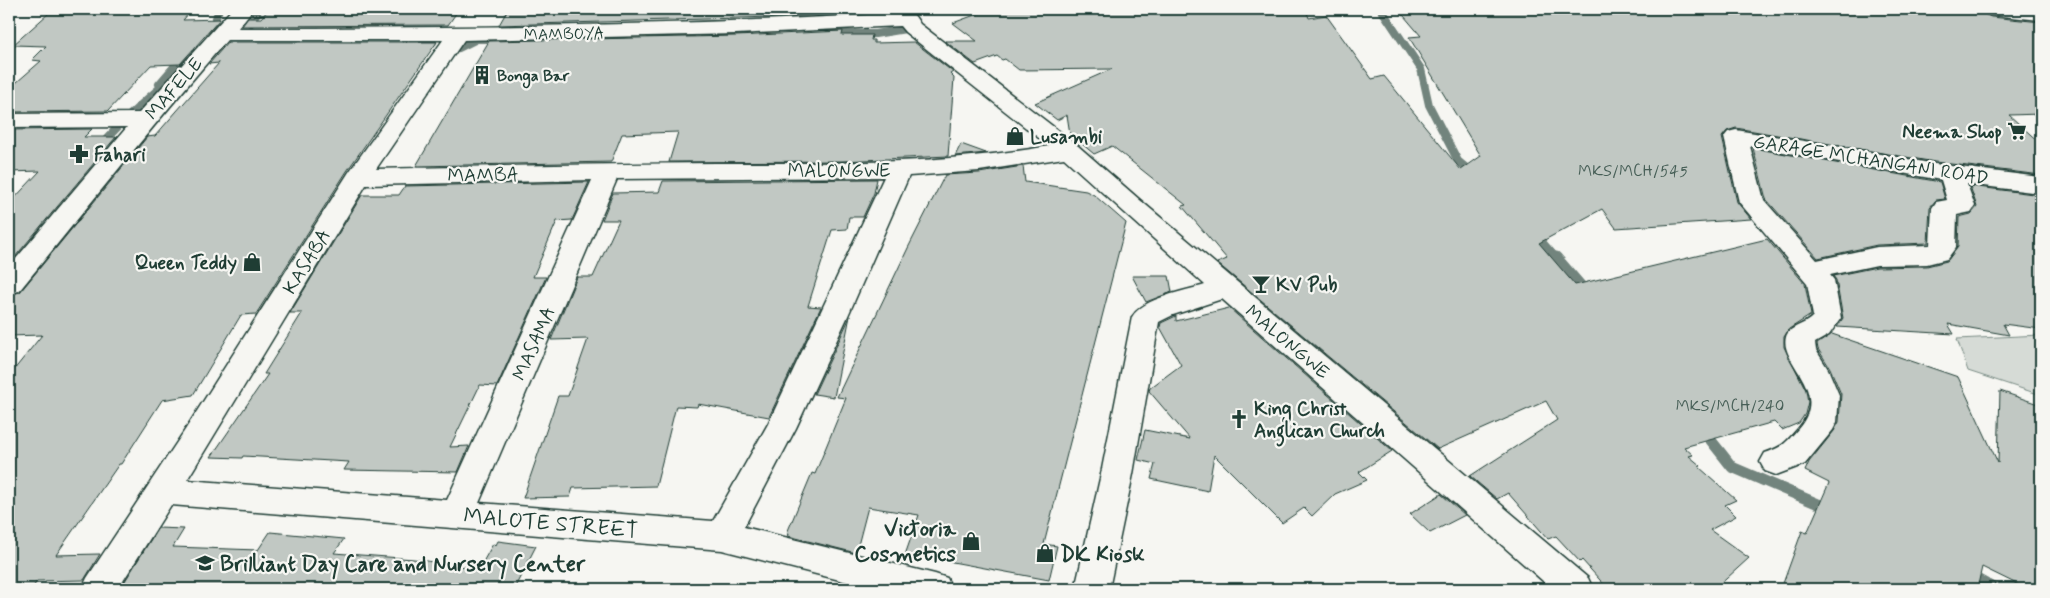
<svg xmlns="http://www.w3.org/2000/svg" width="2050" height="598" viewBox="0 0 2050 598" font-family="Mynerve,sans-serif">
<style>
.green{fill:#d6dbd6;stroke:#7a8c85}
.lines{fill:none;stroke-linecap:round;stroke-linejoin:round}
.stream-far1{stroke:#72847d;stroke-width:8}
.stream{stroke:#72847d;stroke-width:11}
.building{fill:#c1c8c3;stroke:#1f3d34}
.minor-casing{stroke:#1f3d34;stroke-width:3}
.minor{fill:#f6f6f2;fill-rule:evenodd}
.labels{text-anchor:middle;stroke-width:4.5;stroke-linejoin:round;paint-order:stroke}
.far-street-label{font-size:16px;fill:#1f3d34;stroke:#f6f6f2}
.far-poi-label{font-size:16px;font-weight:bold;fill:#1f3d34;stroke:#f6f6f2;text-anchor:start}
.number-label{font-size:16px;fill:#486058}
.street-label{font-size:19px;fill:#1f3d34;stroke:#f6f6f2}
.poi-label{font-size:19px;font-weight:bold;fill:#1f3d34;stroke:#f6f6f2;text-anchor:start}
.near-street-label{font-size:22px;fill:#1f3d34;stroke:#f6f6f2}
.near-poi-label{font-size:22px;font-weight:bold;fill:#1f3d34;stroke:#f6f6f2;text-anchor:start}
</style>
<rect width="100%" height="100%" fill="#f6f6f2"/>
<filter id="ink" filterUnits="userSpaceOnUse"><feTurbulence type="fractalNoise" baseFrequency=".02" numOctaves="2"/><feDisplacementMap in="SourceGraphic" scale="10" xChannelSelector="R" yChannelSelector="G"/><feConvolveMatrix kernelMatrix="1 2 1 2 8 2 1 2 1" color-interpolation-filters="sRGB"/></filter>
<g filter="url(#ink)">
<path class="green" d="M2041,335V395L1968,371L1957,339Z"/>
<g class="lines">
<g class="stream-far1">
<path d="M1381,9L1421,69L1429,105L1458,161L1475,175"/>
<path d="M1933,10L1953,9"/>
<path d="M251,23L259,9"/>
<path d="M208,29L215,21L219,9"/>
<path d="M829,34H875L912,28"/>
<path d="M704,36H748"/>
<path d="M651,37L691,36"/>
<path d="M407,38L433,42"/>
<path d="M530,38L621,37"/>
<path d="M459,48L477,39H488"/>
<path d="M99,147C119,125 139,105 162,86L159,84L184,55"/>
<path d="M1534,233L1557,259"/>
</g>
<g class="stream">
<path d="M1556,257L1587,293"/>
<path d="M1702,429L1732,467L1830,509"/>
<path d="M1968,574L1995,589"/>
</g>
</g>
<g class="building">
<path d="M118,9H162L159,11L192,10L183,20L220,19L180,64L151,65L108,111L9,112V89L41,61L32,60L46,46L13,45L49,13L115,12Z"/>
<path d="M269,9H459L448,25L242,26L248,18H261Z"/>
<path d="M508,9H848L847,14L807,16L499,25Z"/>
<path d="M991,9H1287L1288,10H1306L1309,18L1326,15L1372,79L1384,76L1461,170L1481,156L1409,37L1421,36L1398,9H1980L1984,14L1991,17L2041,22V114L2009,115L2041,144V175L1935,162L1736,128L1727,131L1722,137L1737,202L1751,219L1616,228L1602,209L1539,243L1575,285L1767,239L1805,284L1811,315L1789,329L1784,337V347L1806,390L1808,402L1805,414L1799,423L1782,430L1774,422L1684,447L1693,455L1689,456L1701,466L1699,467L1736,500L1725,505L1736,516L1710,530L1749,558L1715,589H1608L1582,560L1580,562L1556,536L1548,539L1508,493L1497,499L1470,476L1557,420L1546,401L1438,449L1217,263L1227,259L1182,206L1186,205L1112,146L1094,154L1070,134L1067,115L1057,120L1035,103L1112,69L1019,70L1005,59L1002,60L997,56L975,64L945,41H977L953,23Z"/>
<path d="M843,31L842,35H872L871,40H874V43L914,42L953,72L950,74L954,78L948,156L842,161L669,162L678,132L622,134L611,162L416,166L489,41L736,36Z"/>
<path d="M228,42H437L347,171L256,314L241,315L193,395L162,400L121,464H119L56,555L100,554L84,580L37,581L32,589H9V376L42,335L9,336V295L20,292L147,137L155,136L219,63L209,64Z"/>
<path d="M92,129L84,137H116L9,264V204L40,171L9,172V130Z"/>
<path d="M961,144L986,153L955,156Z"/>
<path d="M1753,148L1940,182L1945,199L1936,200L1930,207L1928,243L1877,245L1818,258L1766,199Z"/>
<path d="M1023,166L1025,182L1086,191L1094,195L1126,223L1044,544L1057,546L1049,580L931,558L930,560L905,555L919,515L868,507L856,553L788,536L789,533H787L812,473L815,474L846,398L837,397L908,248L945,175L979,173Z"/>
<path d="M877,179L874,193L863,217H849L847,229L832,230L808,306L821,307L769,417L698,404L697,407L676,406L656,486L573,488L570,497L523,498L558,396H568L588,339L551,340L577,277H593L619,220H602L613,193L659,192L663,181Z"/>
<path d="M589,182L572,220L557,221L533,277H546L497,386L480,385L450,447L469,446L458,472L344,470L349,462L243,456L242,458L211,457L268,374H264L302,313H290L362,195H399L405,186Z"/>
<path d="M1970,186L2041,195V329L2003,324L2009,335L1948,324L1954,334L1837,327L1843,318L1836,280L1833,276L1877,267L1927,266L1947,261L1958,247L1959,217L1971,214L1977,207Z"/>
<path d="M1132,276H1169L1172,292L1146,302Z"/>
<path d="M1229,308L1392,451L1359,472L1367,480L1335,494L1312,516L1304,508L1282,523L1214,455L1208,491L1151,479L1155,464L1138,460L1145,430L1190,439L1149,391L1150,388L1181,365L1160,327L1161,323L1176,316V321Z"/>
<path d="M850,316L834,397L814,394L849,319Z"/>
<path d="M1832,334L1958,377L1998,463L2000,391L2041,405V589H2027L1982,567L1977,589H1781L1802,531L1807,533L1829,483L1805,471L1809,462L1834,431L1839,422L1841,394L1830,368L1818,349L1817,344Z"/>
<path d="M1441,494L1465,515L1430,533L1410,514Z"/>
<path d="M158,528L184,529L173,547L258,550L270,532L344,539L334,553L414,559L479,569L493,544L496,545L498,541L536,546L514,589H120Z"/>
</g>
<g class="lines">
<g class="minor-casing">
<g id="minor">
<path d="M232,9H253L238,28C454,28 671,26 888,14L884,9C903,9 910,6 920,24L1077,145L1140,200L1588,578L1593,589H1552L1222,299L1173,315L1159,322L1133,474L1109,589H1075L1101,474L1132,317C1143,298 1185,291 1205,285L1064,158L979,171L909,176L847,318L796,428L744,527L935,574L947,578L952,589H875L722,550L171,505L118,589H82L87,578L185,430L349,172L443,40H227C155,122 88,207 19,291L9,293V267L127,127L9,128V114L139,113ZM900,26L905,32L1049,146C939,165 828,163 717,163C603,164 490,166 376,169L464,40L736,34ZM884,177L768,424L713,521L479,503L617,179ZM592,180L447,500L187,480L366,185Z"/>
<path d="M1982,9H2041V20L1992,15L1985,13Z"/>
<path d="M1736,130L1853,149L1935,164L2041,177V193L1967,184L1975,206L1971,212L1957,215L1956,247L1947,259L1927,264L1877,265L1830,275L1834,280L1841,318L1829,335L1815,343L1816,350L1828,369L1839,395L1837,422L1833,430L1805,464L1776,475L1765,471L1760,462L1765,453C1784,446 1785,444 1798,429C1832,390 1779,363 1786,337C1789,326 1806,325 1813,316L1807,283L1739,202L1724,137L1728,132ZM1750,146L1941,180L1947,200L1936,202L1932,208L1930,245L1877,247L1817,260L1764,200Z"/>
</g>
</g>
<use href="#minor" class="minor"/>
</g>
</g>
<defs>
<g id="building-bare" transform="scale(1.5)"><path d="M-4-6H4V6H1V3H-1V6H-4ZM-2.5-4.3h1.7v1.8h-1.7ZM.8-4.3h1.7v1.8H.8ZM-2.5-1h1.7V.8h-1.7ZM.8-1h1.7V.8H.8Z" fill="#1f3d34" stroke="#f6f6f2" stroke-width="2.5" paint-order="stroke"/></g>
<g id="supermarket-bare" transform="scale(1.5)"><path d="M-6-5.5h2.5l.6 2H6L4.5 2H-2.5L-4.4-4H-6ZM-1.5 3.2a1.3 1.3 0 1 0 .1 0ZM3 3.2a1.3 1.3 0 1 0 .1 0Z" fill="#1f3d34" stroke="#f6f6f2" stroke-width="2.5" paint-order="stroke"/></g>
<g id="shop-bare" transform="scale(1.5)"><path d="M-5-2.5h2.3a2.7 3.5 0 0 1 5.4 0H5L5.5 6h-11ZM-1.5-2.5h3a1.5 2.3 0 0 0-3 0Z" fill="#1f3d34" stroke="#f6f6f2" stroke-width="2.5" paint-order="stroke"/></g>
<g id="pharmacy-bare" transform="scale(1.5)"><path d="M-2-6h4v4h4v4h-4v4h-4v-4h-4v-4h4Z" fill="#1f3d34" stroke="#f6f6f2" stroke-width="2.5" paint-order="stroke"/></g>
<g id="bar-bare" transform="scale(1.5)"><path d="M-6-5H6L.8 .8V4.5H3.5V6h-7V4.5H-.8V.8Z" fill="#1f3d34" stroke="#f6f6f2" stroke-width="2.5" paint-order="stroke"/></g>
<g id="church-bare" transform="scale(1.5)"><path d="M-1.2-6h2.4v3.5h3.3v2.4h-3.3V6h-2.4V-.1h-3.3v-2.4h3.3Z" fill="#1f3d34" stroke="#f6f6f2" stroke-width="2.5" paint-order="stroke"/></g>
<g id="school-bare" transform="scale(1.5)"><path d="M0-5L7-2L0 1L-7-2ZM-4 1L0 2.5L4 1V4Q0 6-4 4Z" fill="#1f3d34" stroke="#f6f6f2" stroke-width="2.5" paint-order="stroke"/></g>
</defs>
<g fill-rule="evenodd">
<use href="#building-bare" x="482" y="75"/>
<use href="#supermarket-bare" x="2017" y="131"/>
<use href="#shop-bare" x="1015" y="136"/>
<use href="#pharmacy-bare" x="79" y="154"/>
<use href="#shop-bare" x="252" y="262"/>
<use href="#bar-bare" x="1261" y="284"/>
<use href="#church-bare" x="1239" y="419"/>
<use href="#shop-bare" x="971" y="541"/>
<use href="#shop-bare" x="1045" y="553"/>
<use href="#school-bare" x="205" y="563"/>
</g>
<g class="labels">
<g class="far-street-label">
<text transform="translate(564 33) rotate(-1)" y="6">MAMBOYA</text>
</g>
<g class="far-poi-label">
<text x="497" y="81">Bonga Bar</text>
</g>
<g class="number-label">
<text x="1633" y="176">MKS/MCH/545</text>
<text x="1730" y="411">MKS/MCH/240</text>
</g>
<g class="street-label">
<text transform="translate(173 88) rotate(-49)" y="7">MAFELE</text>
<text transform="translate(1871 159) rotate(9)" y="7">GARAGE MCHANGANI ROAD</text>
<text x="839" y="177">MALONGWE</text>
<text transform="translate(483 174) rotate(-1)" y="7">MAMBA</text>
<text transform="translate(306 261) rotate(-58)" y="7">KASABA</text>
<text transform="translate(1288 341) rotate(40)" y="7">MALONGWE</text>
<text transform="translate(533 343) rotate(-66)" y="7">MASAMA</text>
</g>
<g class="poi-label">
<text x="2002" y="138" text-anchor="end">Neema Shop</text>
<text x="1030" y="143">Lusambi</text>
<text x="94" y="161">Fahari</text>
<text x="237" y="269" text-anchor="end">Queen Teddy</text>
<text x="1276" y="291">KV Pub</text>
<text x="1254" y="415">King Christ<tspan x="1254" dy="22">Anglican Church</tspan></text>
</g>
<g class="near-street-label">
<text transform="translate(551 522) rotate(5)" y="8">MALOTE STREET</text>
</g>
<g class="near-poi-label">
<text x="956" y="536" text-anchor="end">Victoria<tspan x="956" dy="25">Cosmetics</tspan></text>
<text x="1060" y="561">DK Kiosk</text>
<text x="220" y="571">Brilliant Day Care and Nursery Center</text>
</g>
</g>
<rect width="2050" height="598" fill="none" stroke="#f6f6f2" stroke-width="30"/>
<rect x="15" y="15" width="2020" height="568" fill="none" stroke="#1f3d34" stroke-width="2" filter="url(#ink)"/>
</svg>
